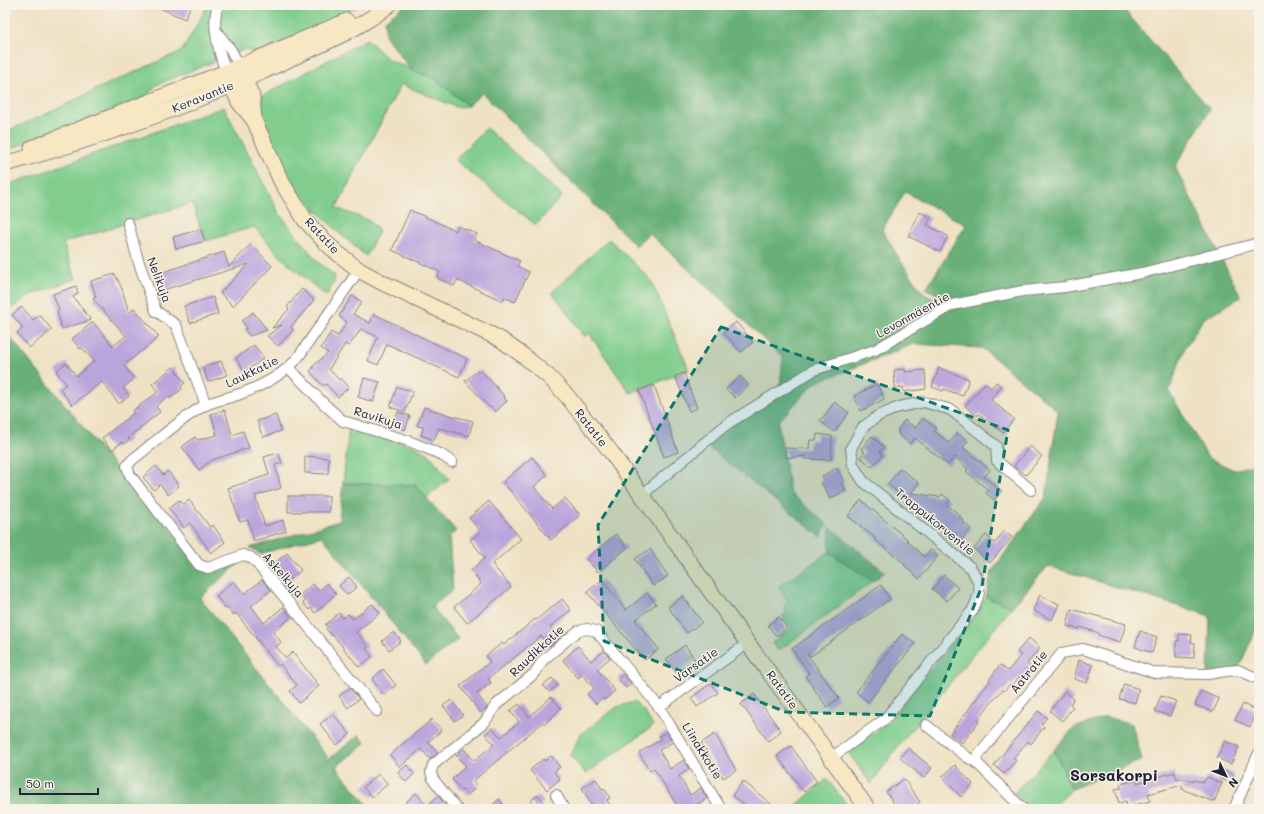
<svg xmlns="http://www.w3.org/2000/svg" width="1264" height="814" viewBox="0 0 1264 814" font-family="Mali,sans-serif">
<style>
.green{fill:#80cd8d;stroke:#517864}
.forest{fill:#68b078;stroke:#45695a}
.building{fill:#baa4dc}
.lines{fill:none;stroke-linecap:round;stroke-linejoin:round}
.street-casing{stroke:#888280;stroke-width:12}
.secondary-casing{stroke:#888280;stroke-width:17}
.street{stroke:#fff;stroke-width:10}
.secondary{stroke:#f7e8c3;stroke-width:15}
.marked{fill:#0f766e;fill-opacity:0.2;stroke:#0f766e;stroke-width:3;stroke-dasharray:8 5;stroke-linejoin:round}
.labels{text-anchor:middle;stroke-width:3;stroke-linejoin:round;paint-order:stroke}
.street-label{font-size:12px;fill:#22223b;stroke:#f7f3e8}
.district-label{font-size:16px;font-weight:bold;fill:#22223b;stroke:#f7f3e8}
</style>
<rect width="100%" height="100%" fill="#f7f3e8"/>
<filter id="ink" filterUnits="userSpaceOnUse"><feTurbulence type="fractalNoise" baseFrequency=".025" numOctaves="2"/><feDisplacementMap in="SourceGraphic" scale="8" xChannelSelector="R" yChannelSelector="G"/><feConvolveMatrix kernelMatrix="1 2 1 2 8 2 1 2 1" color-interpolation-filters="sRGB"/></filter>
<filter id="wash" filterUnits="userSpaceOnUse"><feTurbulence type="fractalNoise" baseFrequency=".012" numOctaves="4" result="noise"/><feDisplacementMap in="SourceGraphic" scale="16" xChannelSelector="R" yChannelSelector="G"/><feGaussianBlur stdDeviation="0.9" result="paint"/><feColorMatrix in="noise" values="0 0 0 0 0 0 0 0 0 0 0 0 0 0 0 0 0 1.4 0 .05"/><feComposite in="paint" operator="in"/></filter>
<g filter="url(#wash)">
<rect width="100%" height="100%" fill="#efe2c4"/>
<g class="green">
<path d="M208,5H361L264,51L254,53L245,49L156,85L146,97L5,151V132L44,115L110,83L182,51Z"/>
<path d="M367,39L389,60L437,80L468,106L456,107L401,84L336,208L370,221L379,231L366,256L340,234L295,189L271,142L257,99Z"/>
<path d="M224,107L279,213L317,261L335,276L334,283L326,296L283,259L254,227L205,241L192,203L63,243L76,279L30,295L5,313V186Z"/>
<path d="M486,128L562,196L536,225L455,160Z"/>
<path d="M609,239L651,280L689,370L630,393L589,333L585,337L552,292Z"/>
<path d="M349,427L408,444L428,453L449,479L427,498L415,485L343,483Z"/>
<path d="M829,552L873,581L778,651L772,643L792,628L782,616L787,612L784,606L788,602L778,587Z"/>
<path d="M986,597L1012,607L900,744L871,784L848,752L886,724L977,613Z"/>
<path d="M634,702L644,711L653,726L586,774L570,755L581,734L617,707Z"/>
<path d="M1054,750L1072,789L1051,809H1029L1014,793Z"/>
<path d="M827,779L847,805L845,808L792,809Z"/>
</g>
<g class="forest">
<path d="M405,5H1120L1210,109L1175,167L1241,297L1203,319L1185,348L1169,391L1208,458L1234,470L1259,463V631L1256,630L1238,669L1208,673L1210,616L1048,566L1012,607L986,597L992,571L1046,497L1058,411L982,348L914,344L815,383L778,422L790,493L827,524L821,537L708,447L730,426L815,373L876,352L953,301L926,289L966,225L905,192L882,230L902,263L924,294L946,305L873,348L780,386L783,357L649,233L636,246L482,93L468,106L437,80L411,70L385,35V20Z"/>
<path d="M5,331L117,469L129,475L202,570L242,560L200,598L329,759L359,735L366,743L336,767L371,809H5Z"/>
<path d="M343,483L415,485L456,531L449,537L453,590L432,607L458,639L426,665L322,536L260,554L250,548L339,521Z"/>
<path d="M830,527L885,572L873,581L829,552Z"/>
<path d="M1106,717L1132,724L1142,760L1072,789L1054,750L1074,728Z"/>
</g>
<g id="blocks">
<g class="building">
<path d="M153,5H191L185,19Z"/>
<path d="M410,210L456,231L458,226L477,234L474,240L520,261L517,266L529,272L515,302L504,297L503,301L457,280L454,286L437,278L440,272L392,250Z"/>
<path d="M920,212L931,218L927,225L948,236L940,252L908,236Z"/>
<path d="M201,229L205,241L176,249L173,237Z"/>
<path d="M251,244L272,266L233,306L220,293L249,264L163,290L157,274L224,252L229,267Z"/>
<path d="M115,274L122,289L129,313L134,308L159,337L124,365L134,379L123,388L129,396L119,404L102,382L72,405L60,389L66,384L56,371L66,363L77,376L94,361L82,348L80,349L72,339L93,322L113,346L126,336L93,299L96,297L91,281Z"/>
<path d="M76,286L78,293L73,297L91,320L62,329L57,311L59,310L53,294Z"/>
<path d="M302,289L314,300L291,327L293,330L278,346L267,336L282,325L272,328L289,309L287,307Z"/>
<path d="M352,296L362,302L353,314L370,323L374,314L467,359L459,377L387,344L378,365L368,361L378,337L361,329L349,346L345,344L329,369L339,380L341,378L349,387L338,397L326,384L323,386L310,371L314,368L312,367L328,353L321,348L331,332L338,336L347,322L339,316Z"/>
<path d="M213,297L218,314L190,323L184,306Z"/>
<path d="M22,307L33,320L40,315L52,330L29,348L17,333L23,328L12,315Z"/>
<path d="M253,312L267,330L250,336L244,329L247,328L242,321Z"/>
<path d="M736,322L753,342L741,352L724,333Z"/>
<path d="M254,345L264,358L245,372L236,358Z"/>
<path d="M221,361L227,375L208,382L203,367Z"/>
<path d="M173,367L185,383L181,386L182,389L170,398L168,396L156,406L160,412L131,435L128,438L130,439L124,444L122,442L112,450L102,438L134,413L132,411L158,392L152,384Z"/>
<path d="M939,368L969,379L963,396L944,389L943,391L932,387Z"/>
<path d="M905,369V372L925,370L926,389L904,392L903,387L895,388L894,370Z"/>
<path d="M478,370L480,372L481,370L505,397L504,398L507,401L495,412L491,407L490,408L465,381Z"/>
<path d="M684,373L697,408L689,411L675,376Z"/>
<path d="M740,376L749,385L735,398L726,389Z"/>
<path d="M364,378L380,382L373,402L358,397Z"/>
<path d="M996,382L1002,386L991,400L1014,419L1003,433L979,414L977,416L965,406L985,383L991,388Z"/>
<path d="M877,384L884,399L861,411L854,396Z"/>
<path d="M654,385L678,452L664,457L639,390Z"/>
<path d="M397,387L413,391L405,412L390,407Z"/>
<path d="M835,402L849,413L834,432L820,421Z"/>
<path d="M424,407L449,415L473,421L469,436L439,428L434,440L421,435L424,427L417,426Z"/>
<path d="M225,410L232,435L243,431L249,448L212,460L199,470L182,447L195,437L198,440L217,435L211,414Z"/>
<path d="M398,412L410,416L405,430L393,426Z"/>
<path d="M276,415L281,431L263,437L257,421Z"/>
<path d="M923,418L936,428L934,431L949,443L957,433L968,441L963,447L990,470L984,477L1002,491L994,500L986,493L988,490L966,471L968,469L955,457L948,465L915,438L910,444L898,434V429L905,420L915,428Z"/>
<path d="M817,434L832,436L831,460L805,459V456L787,458L785,448L809,449L810,440H816Z"/>
<path d="M872,436L884,447L880,452L883,455L872,467L860,457L865,452L861,449Z"/>
<path d="M1030,446L1042,456L1026,475L1014,466Z"/>
<path d="M278,453L282,463L275,465L281,488L255,496L265,526L283,520L286,531L254,541L248,520L240,522L228,488L269,475L264,457Z"/>
<path d="M305,456L329,458L328,474L305,473Z"/>
<path d="M532,457L547,475L534,487L552,509L565,498L580,515L551,540L503,482Z"/>
<path d="M156,466L163,475L168,471L179,486L168,495L160,484L154,490L143,477Z"/>
<path d="M837,468L844,482L842,483L846,490L830,499L821,482L824,480L822,476Z"/>
<path d="M900,468L919,483L911,493L940,497L942,494L950,500L947,505L961,516L959,517L964,521L963,522L971,529L960,542L941,526L942,525L904,495L903,497L888,484Z"/>
<rect x="288" y="496" width="41" height="16"/>
<path d="M179,500L183,505L189,500L210,527L213,525L225,542L211,553L190,523L184,528L169,508Z"/>
<path d="M861,500L908,540L907,541L924,557L931,550L938,556L919,579L904,565L905,564L874,539L875,538L848,516Z"/>
<path d="M489,501L521,539L492,564L511,587L467,623L454,607L481,584L471,570L485,558L470,540L481,532L469,518Z"/>
<path d="M1004,531L1012,537L990,563L974,549L986,535L995,543Z"/>
<path d="M616,534L627,548L598,572L586,559Z"/>
<path d="M650,549L668,576L653,586L635,559Z"/>
<path d="M287,553L301,570L288,581L275,563Z"/>
<path d="M944,575L958,588L947,601L932,589Z"/>
<path d="M349,577L357,587L347,595L339,586Z"/>
<path d="M262,580L271,590L251,606L264,623L283,607L291,617L273,632L281,642L276,647L286,658L293,652L319,686L299,703L290,691L297,685L280,664L278,666L236,613L233,615L227,607L225,608L216,596L234,581L244,594Z"/>
<path d="M602,580L626,610L647,593L656,604L635,620L659,649L645,660L587,592Z"/>
<path d="M327,583L336,594L315,613L311,608L309,610L303,603L305,601L300,595L313,584L319,591Z"/>
<path d="M881,585L890,599L811,656L807,654L839,698L827,707L805,676L809,673L792,649Z"/>
<path d="M1040,595L1059,604L1052,620L1033,610Z"/>
<path d="M683,596L702,622L687,633L668,607Z"/>
<path d="M562,599L571,610L550,627L560,638L550,646L541,636L488,679L491,683L477,694L487,707L481,713L460,686L490,662L486,656L502,643L504,645L535,619L536,620Z"/>
<path d="M372,604L380,613L356,632L368,647L366,649L372,657L359,667L333,635L332,636L326,629L328,627L325,625L339,613L343,618L348,614L353,619Z"/>
<path d="M1071,609L1126,624L1120,642L1098,635L1099,633L1080,627L1079,629L1067,626Z"/>
<path d="M779,617L787,628L776,636L768,625Z"/>
<path d="M1140,631L1157,637L1152,653L1135,647Z"/>
<path d="M394,632L401,641L389,650L382,641Z"/>
<path d="M902,634L915,644L868,702L856,692Z"/>
<path d="M1179,634L1192,635L1191,642L1195,643L1194,658L1176,657V641H1179Z"/>
<path d="M1029,638L1040,648L1027,664L1031,667L1021,679L1019,677L1012,685L1010,684L1004,691L1002,690L977,720L979,722L962,743L950,734L990,681L989,680L1000,665L1008,671L1021,655L1017,652Z"/>
<path d="M685,645L695,660L676,673L666,659Z"/>
<path d="M578,646L591,661L604,651L610,658L597,669L615,691L604,700L602,698L596,704L587,694L594,688L582,674L578,678L563,660Z"/>
<path d="M1079,660L1093,665L1087,683L1074,679Z"/>
<path d="M383,669L396,685L384,695L372,679Z"/>
<path d="M623,674L631,684L626,688L618,679Z"/>
<path d="M552,678L558,685L549,692L543,685Z"/>
<path d="M711,683L718,693L697,707L691,698Z"/>
<path d="M1124,684L1139,689L1135,703L1119,699Z"/>
<path d="M350,688L359,699L348,708L339,696Z"/>
<path d="M1065,691L1074,699L1070,704L1073,707L1062,721L1050,711Z"/>
<path d="M1201,691L1219,699L1213,712L1195,705Z"/>
<path d="M754,694L781,731L768,741L741,704Z"/>
<path d="M1161,696L1176,701L1170,716L1155,711Z"/>
<path d="M551,697L561,708L545,724L543,722L473,781L477,786L468,795L463,790L462,791L452,779L466,766L456,756L464,749L474,761L494,744L485,734L492,728L501,737L519,722L510,711L519,704L529,717Z"/>
<path d="M451,700L463,715L455,721L443,706Z"/>
<path d="M1243,704L1257,711L1250,727L1235,720Z"/>
<path d="M1038,711L1047,718L1041,724L1044,727L1031,744L1028,741L1013,758L1016,760L1004,774L994,765Z"/>
<path d="M333,714L350,734L337,745L320,724Z"/>
<path d="M432,719L442,730L428,742L438,753L430,759L421,749L400,767L390,755Z"/>
<path d="M666,732L673,742L659,750L670,769L684,760L689,769L679,776L690,795L701,788L707,798L695,806L697,809H679L654,768L650,771L639,753L661,739L659,736Z"/>
<path d="M715,734L736,770L723,778L701,743Z"/>
<path d="M1225,741L1239,747L1231,764L1217,758Z"/>
<path d="M791,746L817,782L804,792L777,756Z"/>
<path d="M908,748L932,768L924,778L900,758Z"/>
<path d="M551,756L560,767L554,772L560,779L547,790L530,770L543,759L545,761Z"/>
<path d="M407,765L414,774L406,782L398,773Z"/>
<path d="M955,765L973,784L961,797L942,777Z"/>
<path d="M1223,770L1234,775L1231,783L1219,778Z"/>
<path d="M1175,772L1176,778L1204,782L1207,777L1222,783L1214,802L1182,789V785L1148,794L1150,801L1127,807L1126,801L1119,803L1115,789L1121,788L1120,784L1137,780V783Z"/>
<path d="M379,774L388,784L372,797L363,787Z"/>
<path d="M596,779L601,788L605,789L610,798L607,800L612,809H594L582,788Z"/>
<path d="M904,779L920,802L910,809H898L886,792Z"/>
<path d="M743,781L777,809H750L732,795Z"/>
<path d="M416,793L427,806L438,796L445,805L441,809H411L406,802Z"/>
<path d="M538,795L544,802L536,808L530,801Z"/>
<path d="M499,799L507,809H488Z"/>
</g>
</g>
</g>
<g filter="url(#ink)">
<use href="#blocks" fill-opacity="0" stroke="#888280" stroke-width="1"/>
<g class="lines">
<g class="street-casing">
<g id="street">
<path d="M218,5C211,24 219,53 226,72"/>
<path d="M217,32L231,50L239,66"/>
<path d="M128,223L138,260L156,311L176,325L206,405"/>
<path d="M359,270L299,356C287,373 260,387 240,394C229,398 216,400 205,405C179,420 157,441 133,459L127,466L130,475L199,565L208,568L243,555L250,557L255,561L377,711"/>
<path d="M289,368L323,403L343,421L409,441L440,454L452,462"/>
<path d="M642,497L650,488L727,424L814,370L875,350L952,305L1023,291L1065,287L1142,273L1259,243"/>
<path d="M659,707L748,643"/>
<path d="M926,725L967,757L976,762"/>
<path d="M831,758L885,719L972,611C982,591 982,586 971,568L863,481L853,465L851,448L863,427L878,416L899,407L924,402L951,410L996,446L997,461L1031,490"/>
<path d="M556,795L564,809"/>
<path d="M457,809L433,779L431,772L433,765L484,723L496,705L535,673L543,660L578,631L587,629L596,631L659,707L721,809"/>
<path d="M1023,809L976,762L978,755L1062,653L1083,649L1155,673L1208,674L1226,671L1238,670L1259,679"/>
<path d="M1234,809L1259,753"/>
</g>
</g>
<g class="secondary-casing">
<g id="secondary">
<path d="M241,71L252,97L254,120"/>
<path d="M226,72L239,102L254,120L281,181L305,220L326,243L340,255L359,270L381,282L500,339L525,357L548,376L567,396L611,452L731,620L868,809"/>
<path d="M32,148L226,72L347,21"/>
<path d="M5,164C104,137 201,101 294,57C326,42 361,28 389,5"/>
</g>
</g>
<use href="#street" class="street"/>
<use href="#secondary" class="secondary"/>
</g>
</g>
<path class="marked" d="M721,327L1008,430L982,586L930,716L786,712L604,641L598,525Z"/>
<g class="labels">
<g class="street-label">
<text transform="translate(203 97) rotate(-22)" y="4">Keravantie</text>
<text transform="translate(322 236) rotate(47)" y="4">Ratatie</text>
<text transform="translate(159 280) rotate(69)" y="4">Nelikuja</text>
<text transform="translate(913 315) rotate(-29)" y="4">Levonmäentie</text>
<text transform="translate(252 372) rotate(-26)" y="4">Laukkatie</text>
<text transform="translate(378 418) rotate(17)" y="4">Ravikuja</text>
<text transform="translate(591 428) rotate(52)" y="4">Ratatie</text>
<text transform="translate(935 522) rotate(39)" y="4">Trappukorventie</text>
<text transform="translate(283 575) rotate(49)" y="4">Askelkuja</text>
<text transform="translate(537 651) rotate(-43)" y="4">Raudikkotie</text>
<text transform="translate(696 665) rotate(-35)" y="4">Varsatie</text>
<text transform="translate(1029 672) rotate(-51)" y="4">Aatratie</text>
<text transform="translate(782 690) rotate(54)" y="4">Ratatie</text>
<text transform="translate(702 751) rotate(58)" y="4">Liinakkotie</text>
</g>
<g class="district-label">
<text x="1114" y="781">Sorsakorpi</text>
</g>
</g>
<rect width="1264" height="814" fill="none" stroke="#f7f3e8" stroke-width="20"/>
<g transform="translate(1226 776) rotate(133)" stroke="#f7f3e8" stroke-width="3" paint-order="stroke">
<path d="M0-3L7 15L0 10L-7 15Z" fill="#22223b"/>
<text y="-6" font-size="11" font-weight="bold" text-anchor="middle" fill="#22223b">N</text>
</g>
<path d="M20 788v6h78v-6" fill="none" stroke="#22223b" stroke-width="2"/>
<text x="26" y="788" font-size="12" fill="#22223b" stroke="#f7f3e8" stroke-width="3" paint-order="stroke">50 m</text>
</svg>
